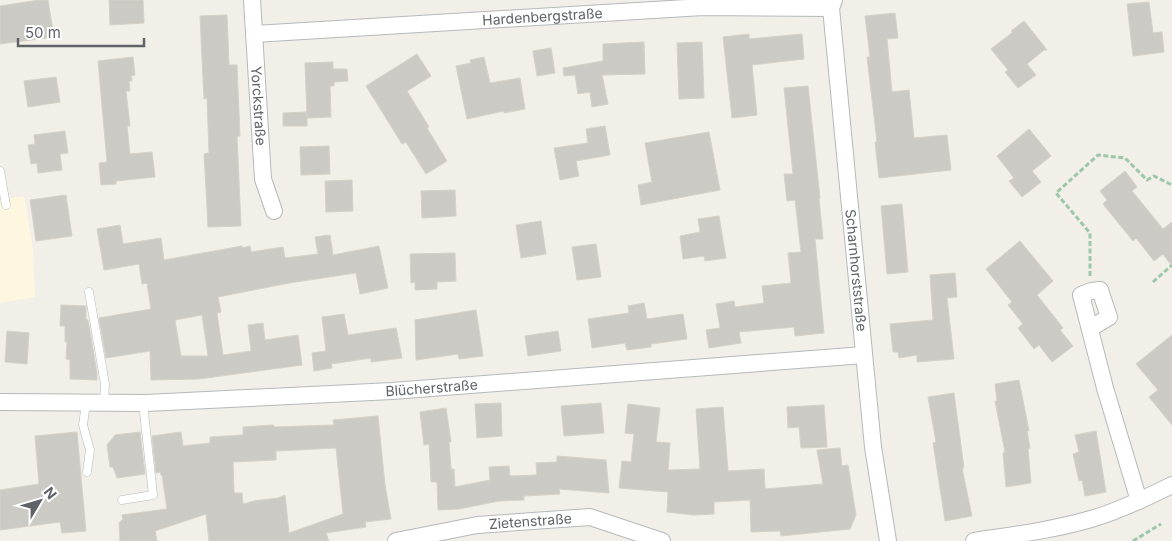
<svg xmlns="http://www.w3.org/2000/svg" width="1172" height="541" viewBox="0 0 1172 541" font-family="Inter,sans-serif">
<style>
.commercial{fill:#fef7e0}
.building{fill:#cccac5;stroke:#d6d1c6;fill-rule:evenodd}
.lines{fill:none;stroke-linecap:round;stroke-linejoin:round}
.service-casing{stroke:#b5b8bc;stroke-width:9}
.minor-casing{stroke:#b5b8bc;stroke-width:18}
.path{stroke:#9cc7a9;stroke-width:3;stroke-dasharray:5 2.5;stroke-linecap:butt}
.service{stroke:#fff;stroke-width:8}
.minor{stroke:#fff;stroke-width:16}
.labels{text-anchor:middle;stroke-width:5;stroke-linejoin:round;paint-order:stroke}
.street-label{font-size:14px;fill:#5f6368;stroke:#fff}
</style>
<rect width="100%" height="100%" fill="#f1efe8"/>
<path class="commercial" d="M0,170L5,199L24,196L33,249L35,297L0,303Z"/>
<g class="building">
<path d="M39,0H48L54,37L0,44V6Z"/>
<path d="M109,0H143L144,23L110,25Z"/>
<path d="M1149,2L1153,33L1162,32L1164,52L1133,56L1127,4Z"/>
<path d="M895,13L898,38L887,39L892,92L909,90L914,138L947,135L951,170L879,178L875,142H877L867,57H870L865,16Z"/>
<path d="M227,15L229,65H237L240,136H237L241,226L208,227L204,154L209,153L207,98L204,99L200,16Z"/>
<path d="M1024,21L1047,50H1044L1027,64L1036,75L1018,88L1005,72L1008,70L991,49L1013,32L1011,31Z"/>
<path d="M749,34V39L802,34L804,59L752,65L757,115L732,118L723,37Z"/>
<path d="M644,42L645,74L602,75L608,104L592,107L590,92L578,94L575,75L564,76L563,68L603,61V44Z"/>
<path d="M702,42L704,98L679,99L677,43Z"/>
<path d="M551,48L555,73L537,76L533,51Z"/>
<path d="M417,54L431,76L407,91L429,127L427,128L447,161L426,174L406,142L402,144L366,86Z"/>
<path d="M133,57L135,75L131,76L132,81H129L130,91H126L130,126H127L130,154L152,152L155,177L116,181V184L101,185L99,163L107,162L98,61Z"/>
<path d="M484,57L490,83L520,78L525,109L504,113V111L467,119L456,66L471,63L470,60Z"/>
<path d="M333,62V69H347L348,81L334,82V86H330L331,117L307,118V126H283V113L307,112V117L305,63Z"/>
<path d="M56,77L60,102L28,107L24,81Z"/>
<path d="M808,86L820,198H819L823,239H815L824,333L795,336L794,327L739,332L741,343L709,348L706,330L720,328L716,304L734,301L735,307L764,303L762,286L791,283L788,253L801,252L795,200L787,201L784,174H793L784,88Z"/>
<path d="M605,126L610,155L576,161L579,176L560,180L554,148L588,143L586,129Z"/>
<path d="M1029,129L1051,156L1032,171L1041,182L1022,197L1009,181L1014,178L997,156Z"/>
<path d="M65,131L68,153L60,154L62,170L38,173L37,163L31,164L28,145L35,144L34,135Z"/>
<path d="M709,132L720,190L641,205L638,185L652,182L645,143Z"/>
<path d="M329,146L330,174L301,175L300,147Z"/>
<path d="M1125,171L1137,187L1132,191L1163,229L1172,222V266L1163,254L1154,261L1136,238L1133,241L1103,204L1107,200L1100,191Z"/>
<path d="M352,180L353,211L326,212L325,181Z"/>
<path d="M455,190L456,216L422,218L421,191Z"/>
<path d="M66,195L72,236L36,241L30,200Z"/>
<path d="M902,204L908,272L887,274L881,206Z"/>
<path d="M719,216L726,258L705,261L704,256L683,259L680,236L700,232L698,219Z"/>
<path d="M541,221L546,254L521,258L516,225Z"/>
<path d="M120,225L123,244L161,238L164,260L242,246V248L250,246L251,252L283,247L285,258L318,254L315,237L330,235L333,255L379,246L388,288L360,294L356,273L289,283L218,297L221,312L217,313L223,355L251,351L248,325L263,323L265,340L298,335L302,365L199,379L151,380L150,351L106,358L99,318L151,309L147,283L142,284L139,264L104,270L97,229ZM202,315L208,356H181L175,320Z"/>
<path d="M1020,241L1053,281L1037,295L1063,328L1060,330L1073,346L1052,362L1039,345L1034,349L1018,328L1023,324L1008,305L1012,302L986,269Z"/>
<path d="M596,244L601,277L577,280L572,247Z"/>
<path d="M455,253L456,281L437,282V289L415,290V282L411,283L410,254Z"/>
<path d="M955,273L957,297L947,298L954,359L917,362V355L899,358L898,352H893L890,324L933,320L930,275Z"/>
<path d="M644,303L647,319L683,314L687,339L651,344V347L627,350L625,343L592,348L588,319L629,313L628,306Z"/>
<path d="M61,305L86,306V320H88L97,373V380L70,379V360L66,359L67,342H65V326H60Z"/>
<path d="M476,310L483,356L459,359L458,354L416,360L415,320Z"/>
<path d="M344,314L348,335L396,328L402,358L371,362V358L331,364L332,368L314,371L312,353L326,351L322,317Z"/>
<path d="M7,331L29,333L27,364L5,362Z"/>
<path d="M558,331L561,351L528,356L525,336Z"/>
<path d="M1172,335V425L1149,397L1158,390L1136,364Z"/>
<path d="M1019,380L1029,431H1027L1030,448L1028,449L1031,483L1006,487L1003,453L1005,452L995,401H997L995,384Z"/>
<path d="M954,393L964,468H962L972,516L945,521L933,443L936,442L928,397Z"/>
<path d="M501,403L502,436L477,438L475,404Z"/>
<path d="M601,403L604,433L564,436L561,406Z"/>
<path d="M628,404L660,408L656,442L670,443L668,470L700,469L696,409L723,407L728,471L764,469L765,489L823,484L817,450L840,448L842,466L848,465L856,515L850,529L781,536L780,531L751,532L750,500L714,502V514L693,515L667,512L668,492L619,488L622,461L631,462L634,434L625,433Z"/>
<path d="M824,405L827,447L801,448L799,427L788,428L787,407Z"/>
<path d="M446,408L451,442H449L451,469H454L455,487L490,480L489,467L509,466L510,476L537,475L536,463L557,462V456L606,460L609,493L559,489L560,494L524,496V500L499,501L459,509L438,510L437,482H431L429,444L424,445L420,412Z"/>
<path d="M378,416L385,485L391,519L365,522L366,527L326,533L329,541H209L206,514L155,531L157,541H120L119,523L123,519L122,515L167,509L162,475H161L160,472L156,473L152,436L181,432L183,446L210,443V437L243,435V427L274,425V427L334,425L333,420ZM336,448L343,514L289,533L285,495L278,498L254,501L243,504L242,493H234L233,462L276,460V451Z"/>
<path d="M1096,431L1106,492L1085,496L1082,480L1079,481L1073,454L1079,452L1075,435Z"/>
<path d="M77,432L86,531L62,533L60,522L0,530V490L39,484L35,436Z"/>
<path d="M140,432L145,474L117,478L113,467H110L107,445L115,435Z"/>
</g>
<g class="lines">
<g class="service-casing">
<g id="service">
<path d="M0,171L6,205"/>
<path d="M89,292L105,384L104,403"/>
<path d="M86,403L83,425L90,450L87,472"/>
<path d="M122,500L153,495L143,403"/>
</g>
</g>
<g class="minor-casing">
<g id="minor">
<path id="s1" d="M252,0L263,179L274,211"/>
<path id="s2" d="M834,0L831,8L873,447L888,541"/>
<path id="s3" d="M254,34L703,7L831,8"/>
<path d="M1091,328L1109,317L1100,290L1091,291L1081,295L1105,388L1139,501"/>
<path id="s4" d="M0,402L146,403L392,391L864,355"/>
<path id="s5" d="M396,541L477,525L590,517L662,541"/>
<path d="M974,541C1013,535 1053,530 1091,519C1119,511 1146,498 1172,485"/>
</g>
</g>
<g class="path">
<path d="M1090,276V233L1056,193L1098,155L1125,158L1147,180L1154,176L1172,185"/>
<path d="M1153,282L1172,265"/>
<path d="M1133,541L1161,524"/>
</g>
<use href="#service" class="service"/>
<use href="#minor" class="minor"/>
</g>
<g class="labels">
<g class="street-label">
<text dy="5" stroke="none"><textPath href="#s3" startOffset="289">Hardenbergstraße</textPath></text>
<text dy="5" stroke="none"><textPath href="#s1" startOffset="106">Yorckstraße</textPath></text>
<text dy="5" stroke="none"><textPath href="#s2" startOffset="272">Scharnhorststraße</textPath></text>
<text dy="5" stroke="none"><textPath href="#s4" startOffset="432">Blücherstraße</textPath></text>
<text dy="5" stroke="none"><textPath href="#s5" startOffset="136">Zietenstraße</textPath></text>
</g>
</g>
<g transform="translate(40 501) rotate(52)" stroke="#ffffff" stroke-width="4" paint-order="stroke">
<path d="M0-4L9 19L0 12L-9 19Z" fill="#5f6368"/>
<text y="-8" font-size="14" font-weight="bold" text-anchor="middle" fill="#5f6368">N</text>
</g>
<path d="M18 38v8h126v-8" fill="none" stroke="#5f6368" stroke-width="2.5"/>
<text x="25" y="38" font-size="15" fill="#5f6368" stroke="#ffffff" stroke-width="4" paint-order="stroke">50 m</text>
</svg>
